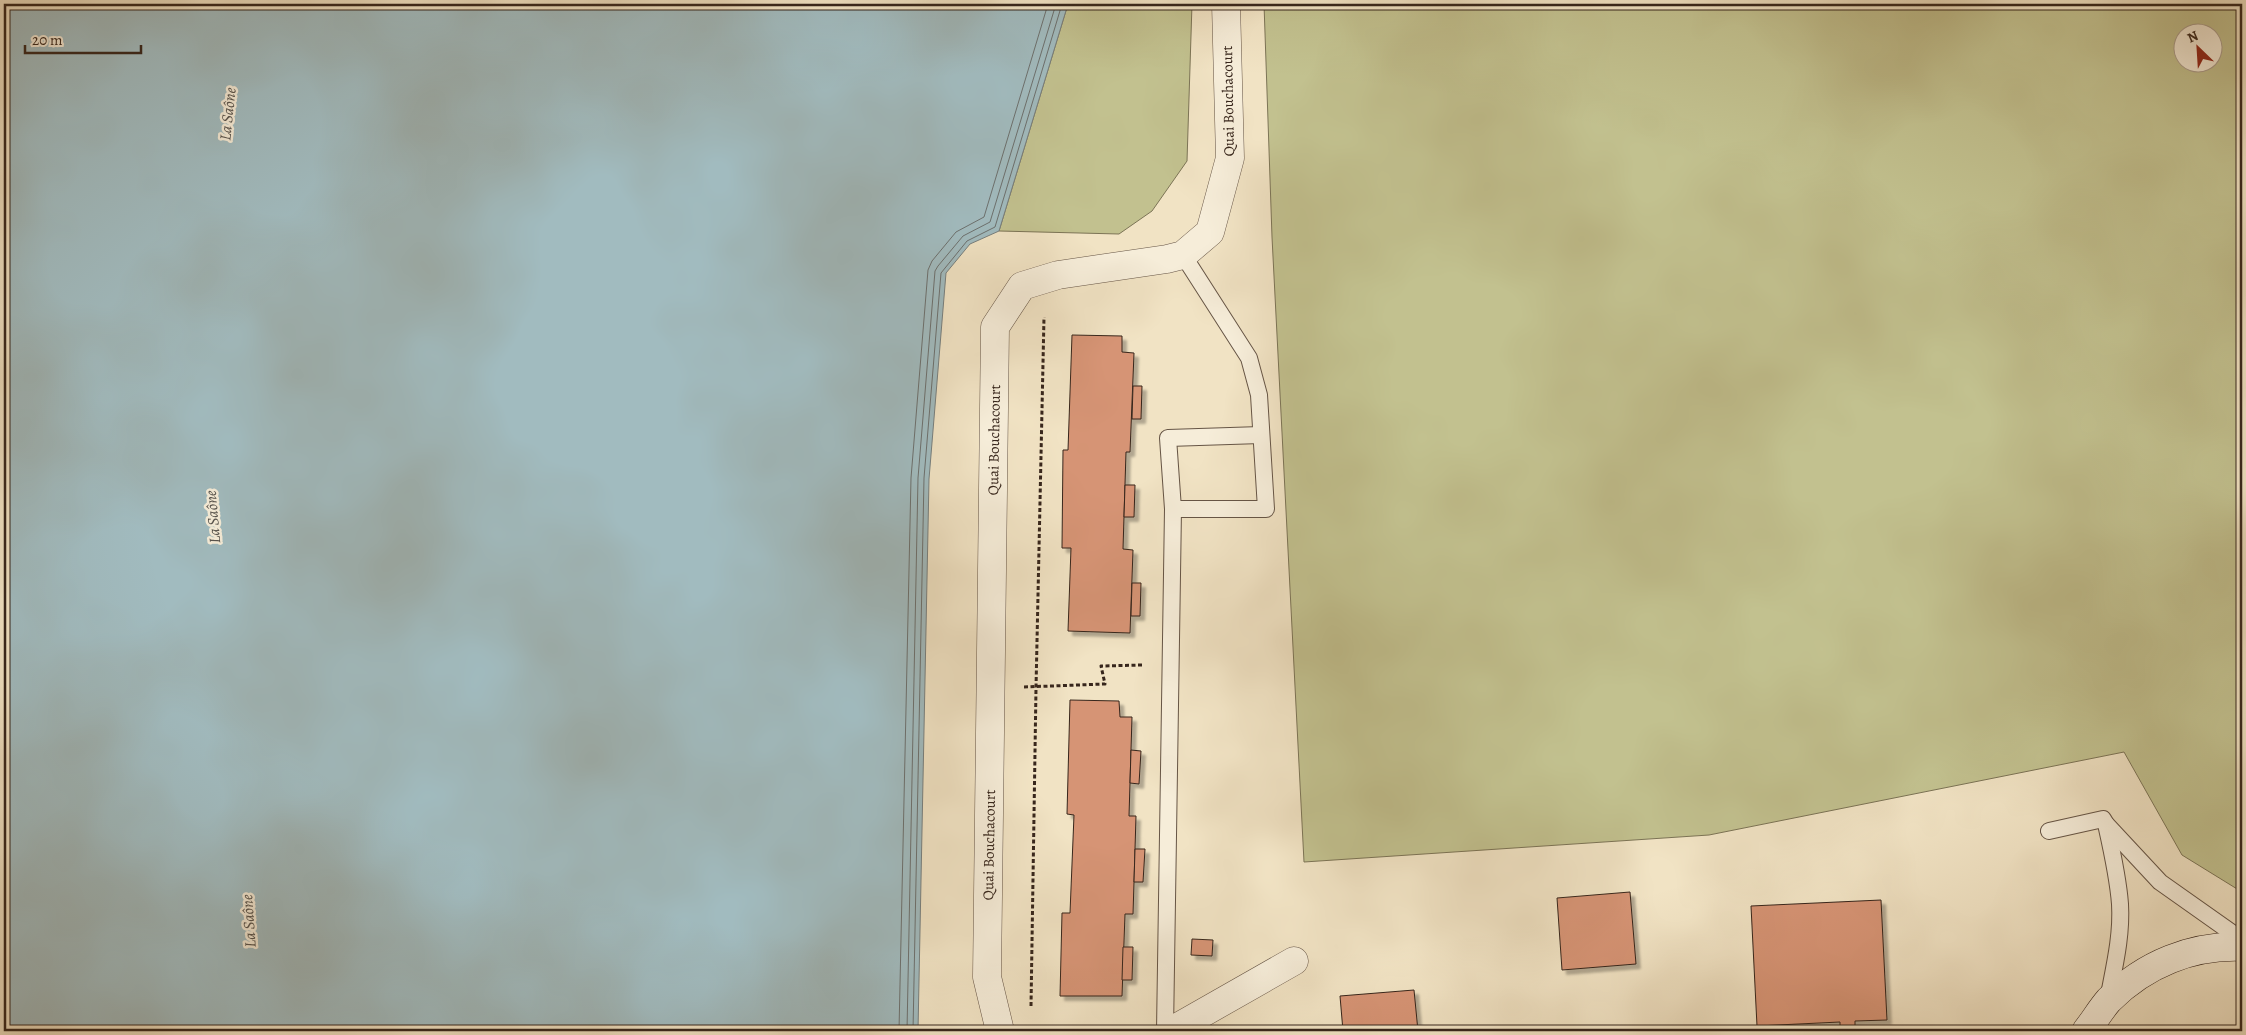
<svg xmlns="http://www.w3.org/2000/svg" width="2246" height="1035" viewBox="0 0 2246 1035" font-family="Alegreya,serif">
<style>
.green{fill:#c2c18f;stroke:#7c7456;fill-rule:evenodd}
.water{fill:#a1bbbf;stroke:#777f7e}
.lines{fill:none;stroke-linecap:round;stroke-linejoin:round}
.shore{stroke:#6c706e;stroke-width:1}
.building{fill:#d69475;stroke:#37261c;filter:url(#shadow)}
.lane-casing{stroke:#665546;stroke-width:18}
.street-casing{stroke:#665546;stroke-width:29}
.secondary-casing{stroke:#37261c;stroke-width:29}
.path{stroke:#37261c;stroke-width:3;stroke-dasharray:4 2.5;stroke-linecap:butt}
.lane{stroke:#f6edd9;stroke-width:16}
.street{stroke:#f6edd9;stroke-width:28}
.secondary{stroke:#f6edd9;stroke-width:28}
.labels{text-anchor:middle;stroke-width:5;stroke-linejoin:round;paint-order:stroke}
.street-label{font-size:15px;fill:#37261c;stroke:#f6edd9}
.water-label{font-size:16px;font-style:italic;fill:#57534d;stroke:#f6edd9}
</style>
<defs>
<filter id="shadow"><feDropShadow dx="4.5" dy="4.5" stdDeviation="1" flood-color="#0004"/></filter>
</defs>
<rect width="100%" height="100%" fill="#f1e3c4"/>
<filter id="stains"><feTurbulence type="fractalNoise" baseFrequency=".004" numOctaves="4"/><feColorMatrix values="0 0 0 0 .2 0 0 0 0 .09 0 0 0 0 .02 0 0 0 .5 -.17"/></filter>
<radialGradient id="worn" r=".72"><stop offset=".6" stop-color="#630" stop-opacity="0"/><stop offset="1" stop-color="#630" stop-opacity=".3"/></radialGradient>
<g class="green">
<path d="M1068,4H1192L1187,161L1152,211L1119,234L999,231Z"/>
<path d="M1264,4H2242V892L2182,855L2124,752L1709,835L1304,862L1272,237ZM2214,32V62H2184V32Z"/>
</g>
<path class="water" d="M4,4H1068L999,231L970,244L946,273L929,479L918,1031H4Z"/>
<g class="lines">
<g class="shore">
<path d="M899,1031L911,478L928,270L932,261L956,232L984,217L1048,4"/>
<path d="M907,1031L918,478L935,271L938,266L963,236L990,222L1056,4"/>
<path d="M913,1031L924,478L941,273L967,241L995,227L1062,4"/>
</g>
</g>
<g class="building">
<path d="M1072,335L1122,336V352L1134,353L1130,452H1126L1123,549L1133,550L1130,633L1068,631L1071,548H1062L1063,450H1068Z"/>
<path d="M1133,386H1142L1141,419H1132Z"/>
<path d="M1125,485H1135L1134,517H1124Z"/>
<path d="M1132,583H1141L1140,616H1131Z"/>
<path d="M1070,700L1119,701L1120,717H1132L1129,816H1136L1134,882L1133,914H1125L1122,996H1060L1062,913H1070L1074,815L1067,814Z"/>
<path d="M1131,750L1141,751L1139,784L1130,783Z"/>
<path d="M1135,849H1145L1143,882H1134Z"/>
<path d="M1630,892L1636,964L1562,970L1557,898Z"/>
<path d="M1881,900L1887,1020L1855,1021V1027L1840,1028V1022L1757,1026L1751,906Z"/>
<path d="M1192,939L1213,940L1212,956L1191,955Z"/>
<path d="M1123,947H1133L1132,980H1122Z"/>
<path d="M1414,990L1418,1031H1343L1340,996Z"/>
</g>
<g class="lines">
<g class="lane-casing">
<g id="lane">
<path d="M1173,509L1168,438L1261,435"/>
<path d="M2106,824C2112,851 2118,877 2120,904C2122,936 2114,968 2108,1000"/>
<path d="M2049,831L2103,819L2106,824L2160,882L2242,940"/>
<path d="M1165,1031L1173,509H1266L1259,395L1249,358L1183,255"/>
</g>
</g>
<g class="street-casing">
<g id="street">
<path d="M1000,1031L987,977L995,327L1022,286L1058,275L1167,259L1183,255L1210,232L1230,158L1226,4"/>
<path d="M1171,1031L1294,961"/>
</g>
</g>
<g class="secondary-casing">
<path id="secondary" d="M2086,1031C2094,1021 2101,1009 2109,1000C2145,964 2192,945 2242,947"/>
</g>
<g class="path">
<path d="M1024,687L1105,684L1101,666L1143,665"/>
<path d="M1031,1006L1036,688L1044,317"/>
</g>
<use href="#lane" class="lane"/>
<use href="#street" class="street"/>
<use href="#secondary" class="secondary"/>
</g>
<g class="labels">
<g class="street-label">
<text transform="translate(1228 101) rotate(-91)" y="5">Quai Bouchacourt</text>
<text transform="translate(994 440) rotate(-89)" y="5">Quai Bouchacourt</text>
<text transform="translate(989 845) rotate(-89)" y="5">Quai Bouchacourt</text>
</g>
<g class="water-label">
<text transform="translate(227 114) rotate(-84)" y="6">La Saône</text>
<text transform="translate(212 517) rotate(-95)" y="6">La Saône</text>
<text transform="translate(248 921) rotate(-94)" y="6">La Saône</text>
</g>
</g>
<rect width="2246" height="1035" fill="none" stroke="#f1e3c4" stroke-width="20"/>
<rect x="5" y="5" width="2236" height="1025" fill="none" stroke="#37261c" stroke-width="2.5"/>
<rect x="10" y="10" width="2226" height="1015" fill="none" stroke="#37261c"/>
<g transform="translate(2198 48) rotate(335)"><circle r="24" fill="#f6edd9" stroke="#aa9d8d"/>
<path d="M0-4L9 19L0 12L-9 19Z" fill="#8f2418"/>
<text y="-8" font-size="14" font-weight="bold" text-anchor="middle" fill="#37261c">N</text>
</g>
<path d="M25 45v8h116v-8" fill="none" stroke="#37261c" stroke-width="2.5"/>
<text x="32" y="45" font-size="15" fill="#37261c" stroke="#f6edd9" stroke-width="4" paint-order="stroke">20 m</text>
<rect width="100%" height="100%" filter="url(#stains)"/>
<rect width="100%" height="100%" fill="url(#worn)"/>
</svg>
